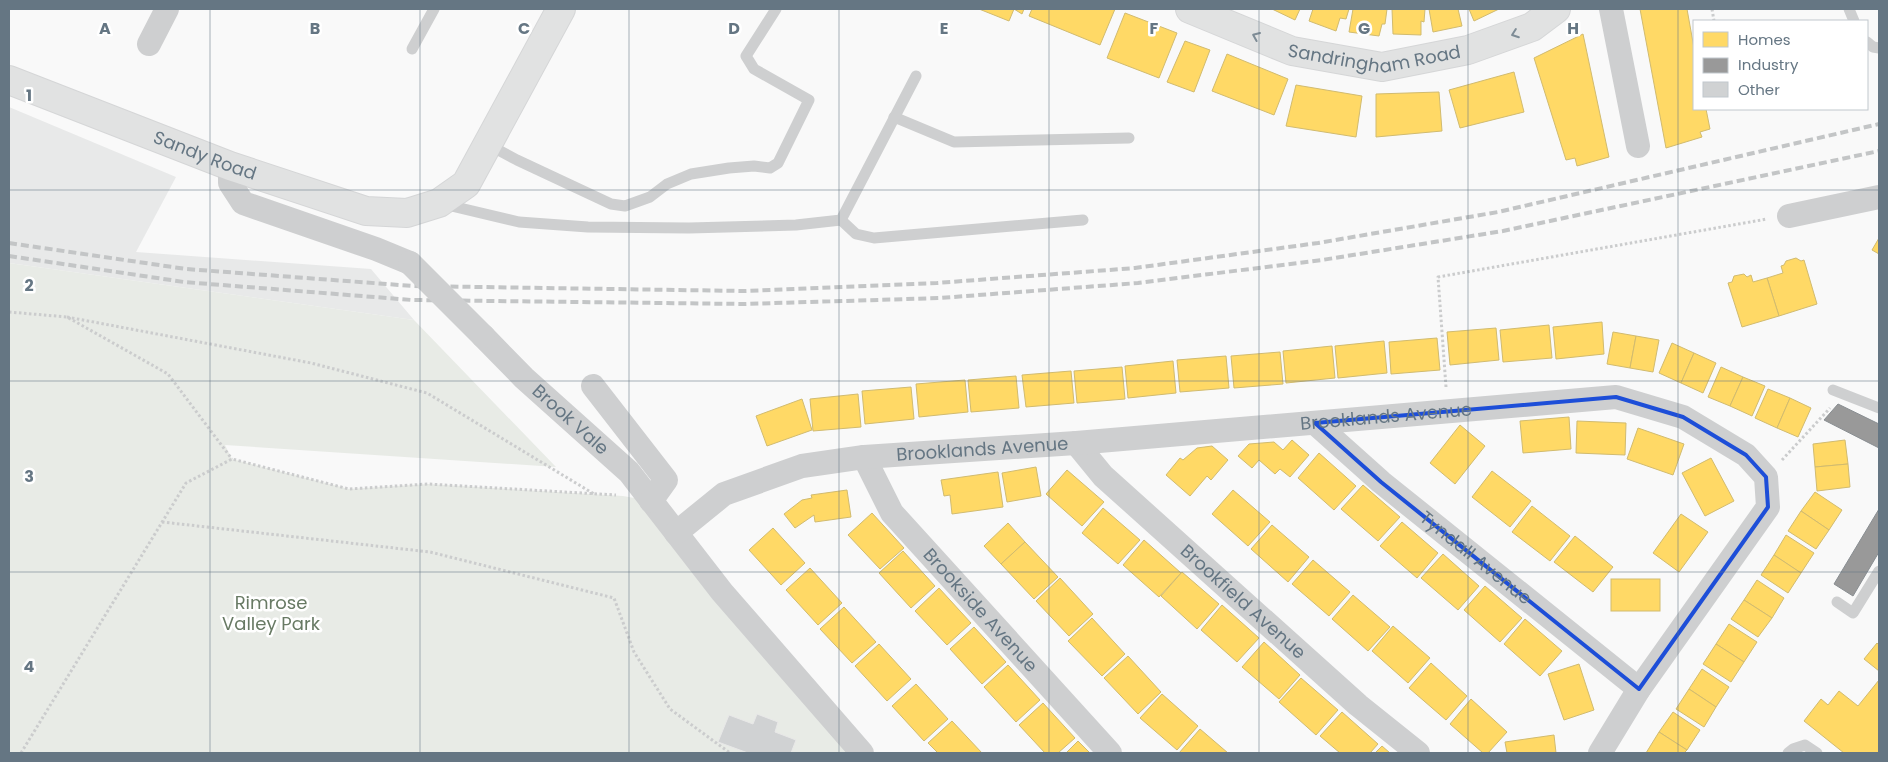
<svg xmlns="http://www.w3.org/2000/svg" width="1888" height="762" viewBox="0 0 1888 762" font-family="Poppins,sans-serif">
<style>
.built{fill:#e8e9e9}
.green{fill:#e8ebe6}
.homes{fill:#ffd966;stroke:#d1bb6f}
.industry{fill:#999;stroke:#898e92}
.building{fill:#d0d2d3;stroke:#e8e8e8}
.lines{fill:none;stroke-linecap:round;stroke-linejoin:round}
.secondary-casing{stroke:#d5d6d7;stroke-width:30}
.path{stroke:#cbcccd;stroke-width:3;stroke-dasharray:2.5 2.5;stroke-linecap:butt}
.service{stroke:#cecfd0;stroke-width:11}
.minor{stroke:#cecfd0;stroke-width:24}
.secondary{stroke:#e1e2e2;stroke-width:28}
.rail{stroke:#c3c5c6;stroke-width:4;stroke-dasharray:8 4;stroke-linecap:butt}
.minor-bridge{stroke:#cecfd0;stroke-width:24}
.oneway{stroke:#7e8c96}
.marked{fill:none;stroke:#1d4ed8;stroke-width:4;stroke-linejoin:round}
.grid{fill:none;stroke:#657683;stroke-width:1;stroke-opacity:0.55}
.labels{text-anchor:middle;stroke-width:5;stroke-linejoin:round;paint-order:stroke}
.street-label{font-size:18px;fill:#657683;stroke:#fff}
.park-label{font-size:18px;fill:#687a64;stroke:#fff}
.grid-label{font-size:16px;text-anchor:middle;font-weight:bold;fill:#657683;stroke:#fff;stroke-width:5;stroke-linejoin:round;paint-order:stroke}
</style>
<rect width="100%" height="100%" fill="#f9f9f9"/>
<path class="built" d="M9,107L176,177L136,252L371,269L414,320L9,263Z"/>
<path class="green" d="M9,263L414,320L556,467L225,445L232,459L349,489L428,484L623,496L651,501L862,753H9Z"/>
<g class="homes">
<path d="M979,9H1024L1022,14L1014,9L1009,21Z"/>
<path d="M1032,9H1115L1100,45L1029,16Z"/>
<path d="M1272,9H1300L1295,20Z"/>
<path d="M1313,9H1349L1346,19L1340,18L1336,31L1309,21Z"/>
<path d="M1353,9H1387L1385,24H1382L1379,36L1349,32Z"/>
<path d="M1392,9H1425L1424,22L1421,21V35L1393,34Z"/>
<path d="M1429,9H1464H1458L1462,26L1433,32Z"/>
<path d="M1469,9H1499L1474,21Z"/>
<path d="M1640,9H1687L1694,48V109H1706L1710,129L1700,132L1702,137L1666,148Z"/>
<path d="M1125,13L1177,33L1159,78L1107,58Z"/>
<path d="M1583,34L1609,157L1577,166L1575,158L1566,160L1534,58Z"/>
<path d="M1185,41L1210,50L1194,92L1167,82Z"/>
<path d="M1227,54L1288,79L1274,115L1212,91Z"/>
<path d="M1514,72L1524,112L1460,128L1449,90Z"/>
<path d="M1296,85L1362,96L1356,137L1286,126Z"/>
<path d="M1439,92L1442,131L1376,137V94Z"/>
<path d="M1879,238V254L1872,250Z"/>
<path d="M1796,258L1801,261L1804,260L1817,304L1779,316L1767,278L1783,273L1781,266L1784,265L1786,261Z"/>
<path d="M1744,274L1747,277L1751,275L1753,282L1767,278L1779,316L1742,327L1728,283L1732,282L1734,276Z"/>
<path d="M1602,322L1604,354L1556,359L1553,327Z"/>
<path d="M1549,325L1552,358L1503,362L1500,330Z"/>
<path d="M1496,328L1499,360L1450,365L1447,332Z"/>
<path d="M1613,332L1636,336L1630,368L1607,364Z"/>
<path d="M1636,336L1659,340L1653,372L1630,368Z"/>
<path d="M1437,338L1440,370L1391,374L1389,342Z"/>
<path d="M1384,341L1387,373L1338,378L1335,346Z"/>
<path d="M1672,343L1694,353L1681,383L1659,373Z"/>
<path d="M1332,346L1335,378L1286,383L1283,351Z"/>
<path d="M1280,352L1283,384L1234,388L1231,356Z"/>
<path d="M1694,353L1716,363L1703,393L1681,383Z"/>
<path d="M1226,356L1229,388L1180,392L1177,360Z"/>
<path d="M1173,361L1176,393L1128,398L1125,366Z"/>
<path d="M1122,367L1125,399L1077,403L1074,371Z"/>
<path d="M1721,367L1743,377L1730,406L1708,397Z"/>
<path d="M1071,371L1074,403L1026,407L1022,375Z"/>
<path d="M1016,376L1019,408L971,412L968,380Z"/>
<path d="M1743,377L1765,386L1752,416L1730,406Z"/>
<path d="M965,380L968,412L919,417L916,384Z"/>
<path d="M911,387L914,419L865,424L862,391Z"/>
<path d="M1768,389L1790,398L1777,428L1755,418Z"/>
<path d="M858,394L861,427L813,431L810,399Z"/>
<path d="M1790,398L1811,408L1798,437L1777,428Z"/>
<path d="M802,399L812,430L767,446L756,416Z"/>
<path d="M1569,417L1571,449L1523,453L1520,421Z"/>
<path d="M1577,421L1626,423L1625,455L1576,453Z"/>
<path d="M1460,425L1485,446L1455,484L1430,463Z"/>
<path d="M1638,428L1684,444L1673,475L1627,459Z"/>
<path d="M1292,440L1309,455L1290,477L1280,469L1275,474L1259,460L1252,468L1238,456L1249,444L1274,442L1283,450Z"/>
<path d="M1845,440L1848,464L1815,467L1813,444Z"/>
<path d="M1212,446L1228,460L1211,480L1207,476L1190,496L1166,475L1180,458L1183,460L1197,448Z"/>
<path d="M1319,453L1356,486L1334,510L1298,478Z"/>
<path d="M1711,458L1734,501L1705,516L1682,473Z"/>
<path d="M1848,464L1850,487L1817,491L1815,467Z"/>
<path d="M1036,467L1041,496L1007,502L1002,473Z"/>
<path d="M1067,470L1104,502L1082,526L1046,494Z"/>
<path d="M1492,471L1531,501L1510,527L1472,497Z"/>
<path d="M998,472L1003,507L952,514L950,495L944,496L941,480Z"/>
<path d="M1363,485L1400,517L1378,541L1341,509Z"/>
<path d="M847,490L851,517L815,522L814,515L795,528L784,514L802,500L812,498L811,495Z"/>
<path d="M1233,490L1270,522L1248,546L1212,514Z"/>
<path d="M1815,492L1842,510L1829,530L1801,511Z"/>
<path d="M1532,506L1570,536L1550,561L1512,532Z"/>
<path d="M1103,508L1140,540L1118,564L1082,533Z"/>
<path d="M1801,511L1829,530L1816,549L1788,531Z"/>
<path d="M872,513L904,548L880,569L848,535Z"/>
<path d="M1681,514L1708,532L1679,572L1653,553Z"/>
<path d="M1402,522L1438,553L1417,578L1380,546Z"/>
<path d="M1008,523L1025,542L1001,564L984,546Z"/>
<path d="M1272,525L1309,557L1288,582L1251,549Z"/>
<path d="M773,528L805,563L781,585L749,550Z"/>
<path d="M1786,535L1814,553L1801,573L1774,555Z"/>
<path d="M1575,536L1613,567L1593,592L1554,562Z"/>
<path d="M1144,540L1181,573L1159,597L1123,565Z"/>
<path d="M1025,542L1058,577L1034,599L1001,564Z"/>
<path d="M903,551L935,586L911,608L879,573Z"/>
<path d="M1443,554L1479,586L1458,610L1421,578Z"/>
<path d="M1774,555L1801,573L1788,593L1761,575Z"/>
<path d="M1313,560L1350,592L1329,616L1292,584Z"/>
<path d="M810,568L842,603L818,625L786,590Z"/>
<path d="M1182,572L1219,604L1197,629L1161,596Z"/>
<path d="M1060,578L1093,614L1069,636L1036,601Z"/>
<rect x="1611" y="579" width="49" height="32"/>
<path d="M1757,580L1784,598L1772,618L1744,600Z"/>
<path d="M1485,586L1522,618L1500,642L1464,610Z"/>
<path d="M939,588L971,623L947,645L915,611Z"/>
<path d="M1353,595L1390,627L1368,651L1332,619Z"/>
<path d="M1744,600L1772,618L1758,637L1731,619Z"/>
<path d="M1222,605L1259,638L1237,662L1201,630Z"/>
<path d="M844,607L876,642L852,663L820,629Z"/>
<path d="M1092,618L1125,654L1102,676L1068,641Z"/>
<path d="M1525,619L1562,651L1540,676L1504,644Z"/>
<path d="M1729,624L1757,642L1744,662L1716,644Z"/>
<path d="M1393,626L1430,658L1408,683L1372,651Z"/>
<path d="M974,627L1006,662L982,684L950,649Z"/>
<path d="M1264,642L1300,675L1279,699L1242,667Z"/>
<path d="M1877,643L1879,645V671L1864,659Z"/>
<path d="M879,644L911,679L887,701L855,666Z"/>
<path d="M1716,644L1744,662L1731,682L1703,664Z"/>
<path d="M1128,656L1161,692L1138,714L1104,678Z"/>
<path d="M1431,663L1467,696L1446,720L1409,688Z"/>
<path d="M1579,664L1594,710L1564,720L1548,674Z"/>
<path d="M1008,665L1040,700L1016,722L984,687Z"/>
<path d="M1702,669L1729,687L1716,707L1689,689Z"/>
<path d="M1301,678L1338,710L1316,735L1279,702Z"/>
<path d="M1879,680V751L1877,753H1844L1804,721L1821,699L1828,705L1839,691L1858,706Z"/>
<path d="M916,684L948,719L924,741L892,706Z"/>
<path d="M1689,689L1716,707L1704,727L1676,709Z"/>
<path d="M1162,694L1198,726L1177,750L1140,718Z"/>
<path d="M1471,699L1507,732L1488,753H1483L1450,724Z"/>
<path d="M1043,703L1075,738L1058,753H1045L1019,725Z"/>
<path d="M1342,712L1378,744L1370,753H1340L1320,736Z"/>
<path d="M1673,712L1700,730L1687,750L1659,732Z"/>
<path d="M952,721L982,753H938L928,743Z"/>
<path d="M1200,729L1228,753H1179Z"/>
<path d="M1659,732L1687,750L1684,753H1646Z"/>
<path d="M1554,735L1556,753H1507L1505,742Z"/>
<path d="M1078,741L1090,753H1066Z"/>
<path d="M1382,746L1390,753H1375Z"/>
</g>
<g class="industry">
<path d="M1838,404L1879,424V448L1824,420Z"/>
<path d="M1879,509V552L1853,596L1834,584Z"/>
</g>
<path class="building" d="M757,714L778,722L775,732L796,740L791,753H748L718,742L729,715L753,724Z"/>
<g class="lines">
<g class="secondary-casing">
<g id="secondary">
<path id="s6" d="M1190,9L1292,51L1382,67L1468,50L1532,27L1556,9"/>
<path id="s7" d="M9,80L230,166L366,211L407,213L439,203L466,184L561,9"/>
</g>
</g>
<g class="path">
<path d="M1712,9L1714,21"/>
<path d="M9,312L67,317L168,374L232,459"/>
<path d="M67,317L311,363L427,393L594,494"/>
<path d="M1446,387L1438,277L1767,219"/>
<path d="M1782,460L1830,408"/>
<path d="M162,522L430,552L614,598L634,652L670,709L730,753"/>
<path d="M21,753L186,483L232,459L349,489L428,484L616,495"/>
</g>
<g class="service">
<path d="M1849,9L1854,21"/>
<path d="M1867,42L1873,47L1879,48"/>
<path d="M412,49L434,9"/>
<path d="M894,117L954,142L1129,138"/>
<path d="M487,144L517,160L611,204L625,206L650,197L667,184L691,174L729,168L754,166L770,168L778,163L809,100L754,69L746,56L776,9"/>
<path d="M443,204L519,222L588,227L689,228L796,225L841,220L916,76"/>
<path d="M841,220L856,234L874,238L1083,220"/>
<path d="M1833,390L1879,408"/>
<path d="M1837,602L1853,613L1879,571"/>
<path d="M1788,753L1793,749L1805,745L1817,753"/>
</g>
<g class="minor">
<path d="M1611,9L1638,146"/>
<path d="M149,44L167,9"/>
<path d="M230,166V183L243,203L376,249L410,263"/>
<path d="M1789,216L1879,197"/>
<path id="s1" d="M483,336L524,378L629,472L722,592L862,753"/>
<path d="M593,386L666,480L651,501"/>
<path id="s2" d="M1315,423L1381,482L1639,689"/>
<path id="s3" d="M1076,443L1103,476L1358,705L1418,753"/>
<path id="s4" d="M864,457L892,513L1110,753"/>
<path id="s5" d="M676,533L724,494L802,466L864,457L1076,443L1616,397L1683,417L1746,455L1766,477L1768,507L1639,689L1600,753"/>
</g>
<use href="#secondary" class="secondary"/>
<g class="rail">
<path d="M9,243L186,269L413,286L744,291L937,283L1135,268L1318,243L1498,212L1879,124"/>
<path d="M9,256L184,282L412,300L745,304L940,298L1138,283L1322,260L1503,231L1879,151"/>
</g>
<path class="minor-bridge" d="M410,263L483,336"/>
</g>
<defs><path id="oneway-chevron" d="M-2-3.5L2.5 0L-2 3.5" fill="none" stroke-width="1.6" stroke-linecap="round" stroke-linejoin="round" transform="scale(1.25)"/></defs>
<g class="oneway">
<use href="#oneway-chevron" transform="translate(1515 34) rotate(160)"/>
<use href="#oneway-chevron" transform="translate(1256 36) rotate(-157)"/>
</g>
<path class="marked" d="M1616,397L1683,417L1746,455L1766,477L1768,507L1639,689L1381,482L1315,423Z"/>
<path class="grid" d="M210,9V753M420,9V753M629,9V753M839,9V753M1049,9V753M1259,9V753M1468,9V753M1678,9V753M9,190H1879M9,381H1879M9,572H1879"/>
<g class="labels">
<g class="street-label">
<text dy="6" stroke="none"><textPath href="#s6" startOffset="194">Sandringham Road</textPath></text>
<text dy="6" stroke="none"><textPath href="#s7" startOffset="210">Sandy Road</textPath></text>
<text dy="6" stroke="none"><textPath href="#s5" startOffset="731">Brooklands Avenue</textPath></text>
<text dy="6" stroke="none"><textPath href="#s1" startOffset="121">Brook Vale</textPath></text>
<text dy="6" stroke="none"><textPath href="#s5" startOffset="326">Brooklands Avenue</textPath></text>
<text dy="6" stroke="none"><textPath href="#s2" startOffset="210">Tyndall Avenue</textPath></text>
<text dy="6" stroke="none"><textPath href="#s3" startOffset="231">Brookfield Avenue</textPath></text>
<text dy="6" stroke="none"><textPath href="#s4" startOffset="194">Brookside Avenue</textPath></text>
</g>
<g class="park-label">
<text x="271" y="609">Rimrose<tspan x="271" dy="21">Valley Park</tspan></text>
</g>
</g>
<g class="grid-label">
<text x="105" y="34">A</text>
<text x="315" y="34">B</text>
<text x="524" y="34">C</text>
<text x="734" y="34">D</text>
<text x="944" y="34">E</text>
<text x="1154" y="34">F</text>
<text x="1364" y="34">G</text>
<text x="1573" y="34">H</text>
<text x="29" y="101">1</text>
<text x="29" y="291">2</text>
<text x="29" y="482">3</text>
<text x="29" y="672">4</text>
</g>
<rect width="1888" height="762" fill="none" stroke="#657683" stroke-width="20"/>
<rect x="1693" y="20" width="175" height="90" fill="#ffffff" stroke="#c1c8cd"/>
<rect x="1703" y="32" width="25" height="15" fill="#ffd966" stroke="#c1c8cd"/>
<text x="1738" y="45" font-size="15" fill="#657683">Homes</text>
<rect x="1703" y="58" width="25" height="15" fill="#999999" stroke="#c1c8cd"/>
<text x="1738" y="70" font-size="15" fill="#657683">Industry</text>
<rect x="1703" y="82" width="25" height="15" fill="#d0d2d3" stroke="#c1c8cd"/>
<text x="1738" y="95" font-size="15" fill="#657683">Other</text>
</svg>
